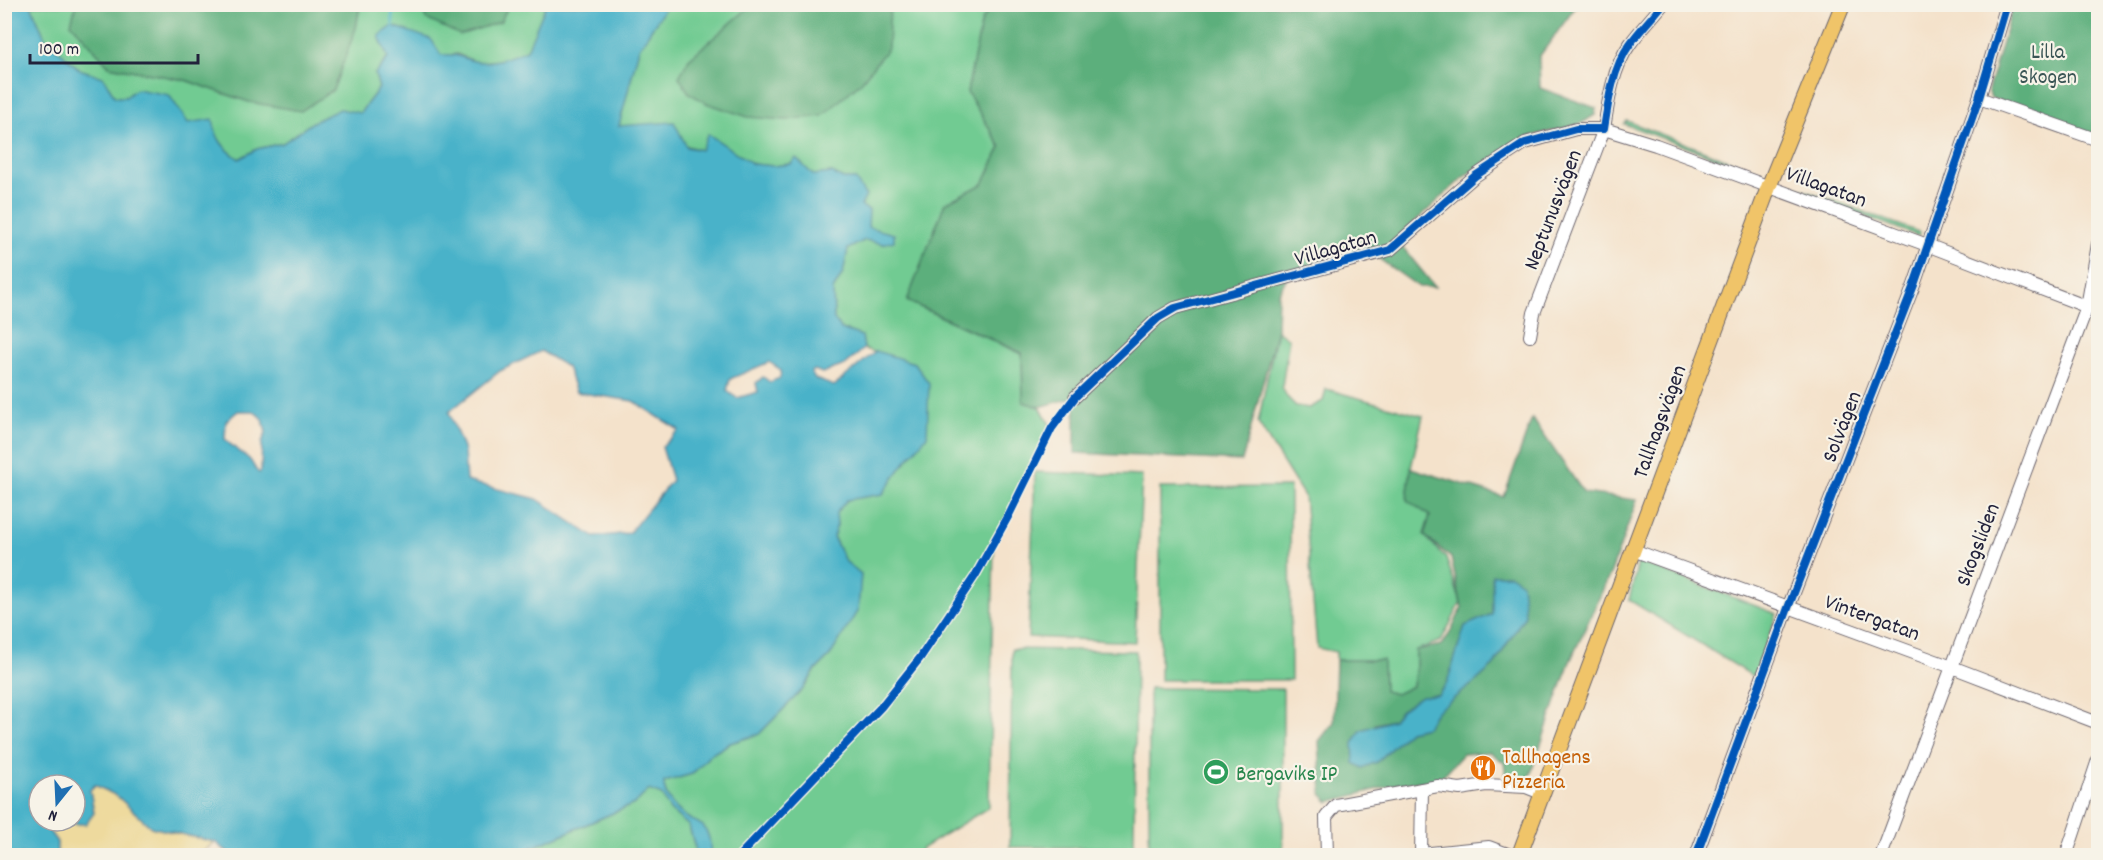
<svg xmlns="http://www.w3.org/2000/svg" width="2103" height="860" viewBox="0 0 2103 860" font-family="Dekko,sans-serif">
<style>
.green{fill:#71cb92;stroke:#4a7666;stroke-width:1.5}
.forest{fill:#5caf7c;stroke:#3f685c;stroke-width:1.5;fill-rule:evenodd}
.sand{fill:#eeda9e;stroke:#887e6c;stroke-width:1.5}
.water{fill:#4ab2c9;stroke:#366a82;stroke-width:1.5;fill-rule:evenodd}
.lines{fill:none;stroke-linecap:round;stroke-linejoin:round}
.stream{stroke:#4ab2c9;stroke-width:3}
.minor-casing{stroke:#6c656d;stroke-width:14}
.major-casing{stroke:#6c656d;stroke-width:17}
.minor{stroke:#fff;stroke-width:12}
.major{stroke:#f0c469;stroke-width:15}
.cycleway-casing{stroke:#f7f3e8;stroke-width:11}
.cycleway{stroke:#0057b8;stroke-width:8}
.labels{text-anchor:middle;stroke-width:4.5;stroke-linejoin:round;paint-order:stroke}
.park-label{font-size:22px;fill:#3a5555;stroke:#f7f3e8}
.street-label{font-size:22px;fill:#22223b;stroke:#f7f3e8}
.food-label{font-size:22px;fill:#c56008;stroke:#f7f3e8;text-anchor:start}
.leisure-label{font-size:22px;fill:#27864d;stroke:#f7f3e8;text-anchor:start}
</style>
<rect width="100%" height="100%" fill="#f7f3e8"/>
<filter id="ink" filterUnits="userSpaceOnUse"><feTurbulence type="fractalNoise" baseFrequency=".0167" numOctaves="2"/><feDisplacementMap in="SourceGraphic" scale="12" xChannelSelector="R" yChannelSelector="G"/><feConvolveMatrix kernelMatrix="1 2 1 2 8 2 1 2 1" color-interpolation-filters="sRGB"/></filter>
<filter id="wash" filterUnits="userSpaceOnUse"><feTurbulence type="fractalNoise" baseFrequency=".008" numOctaves="4" result="noise"/><feDisplacementMap in="SourceGraphic" scale="24" xChannelSelector="R" yChannelSelector="G"/><feGaussianBlur stdDeviation="1.35" result="paint"/><feColorMatrix in="noise" values="0 0 0 0 0 0 0 0 0 0 0 0 0 0 0 0 0 1.4 0 .05"/><feComposite in="paint" operator="in"/></filter>
<g filter="url(#wash)">
<rect width="100%" height="100%" fill="#f4e2cb"/>
<g class="green">
<path d="M31,5H76L109,66L185,80L249,102L356,28L360,5H421L426,19L500,22L509,5H546L528,50L503,60L476,62L457,54L441,56L407,31L393,26L388,58L375,74L379,88L360,113L313,122L283,143L257,149L239,159L228,151L216,137L188,123L168,95L115,97L103,77L79,69L45,38Z"/>
<path d="M667,5H752L689,59L888,23L890,5H993L982,20L967,92L1001,147L983,184L945,203L907,301L1022,354L1023,402L1040,407L1052,428L994,542L989,807L921,849L922,855H710C710,845 709,832 700,824C697,822 694,821 691,820C678,812 663,798 664,782L692,774L710,755L730,743L759,734L803,689L815,671L830,656L861,574L845,561L833,536L837,525L835,513L847,500L883,493L900,469L914,363L864,349L862,336L841,329L834,319L833,290L843,273L848,249L865,240L883,244L868,227L855,179H843L832,173L813,175L796,159L791,164L773,166L753,164L708,134L701,150L618,126L639,48Z"/>
<path d="M1627,121L1759,172H1754L1624,124Z"/>
<path d="M1788,184L1919,232L1920,235L1918,236L1787,187Z"/>
<path d="M1277,330L1289,339L1282,387L1287,397L1296,406L1309,408L1323,401L1326,389L1423,416L1411,468L1407,500L1430,516L1424,535L1446,558L1461,603L1441,641L1416,650V665L1413,686L1396,694L1384,691L1383,660H1336V652L1317,648L1304,496L1258,423Z"/>
<path d="M1035,472L1142,476L1135,642L1028,637Z"/>
<path d="M1290,487L1291,680H1160V488Z"/>
<path d="M1638,563L1656,568L1777,614L1754,677L1629,600Z"/>
<path d="M1012,649L1136,651L1134,848L1010,847Z"/>
<path d="M1149,688L1283,689V855H1149Z"/>
<path d="M649,790L662,795L670,810L689,826L697,855L502,856L526,850L634,804Z"/>
</g>
<g class="forest">
<path d="M2093,4L2098,6V136L1991,98L1988,90L2013,5Z"/>
<path d="M76,5V4L360,5L356,28L333,90L301,111L249,102L185,80L109,66L71,23Z"/>
<path d="M421,5V4L509,5L500,22L460,35L426,19Z"/>
<path d="M752,5H890L888,48L861,82L822,116L786,120L748,117L706,103L689,93L679,77L689,59Z"/>
<path d="M993,5H1577L1539,57L1540,88L1596,108L1595,115L1580,124L1524,138L1466,175L1396,239L1435,287H1419L1365,249L1290,272L1278,294L1277,330L1242,461L1075,453V397L1040,407L1023,402L1022,353L907,301L945,203L983,184L1001,147L967,92L982,20Z"/>
<path d="M1532,418L1584,493L1637,500L1611,572L1569,664L1526,787L1507,786L1504,763L1490,752L1463,754L1439,780L1397,784L1329,802L1322,795L1319,741L1334,722L1336,660H1383L1384,691L1396,694L1413,686L1416,665V650L1441,645L1448,636L1462,608L1451,558L1424,535L1430,516L1407,500L1411,468L1504,497ZM1492,614L1525,615L1494,665L1475,682L1437,711L1426,727L1409,731L1377,762L1375,724L1393,720L1400,711L1421,696L1438,695L1447,683L1465,626Z"/>
</g>
<path class="sand" d="M95,785L117,796L151,827L215,842L199,855H146L121,849L113,855H57V842L47,828L55,821H67L75,824L94,813L90,790Z"/>
<g class="water">
<path d="M5,4L31,5L45,38L79,69L103,77L115,97H126L136,89L169,95L188,123L213,119C216,139 222,147 239,159L257,149L283,143L313,122L340,109L360,113L379,88L375,74L388,58L379,36L393,26L431,39L441,55C460,54 458,57 474,61C492,65 512,56 527,50L546,5H667L639,48L619,126L674,122L687,147L701,150L708,134L753,164L773,166L791,164L796,158L813,175L832,173L843,179H855L866,196L861,206L869,210L868,227L894,234V241L883,244L865,240L848,249L843,273L833,290L834,319L841,329L862,336L864,349L845,365L822,373L815,370L811,372L815,379L834,386L876,351L914,363L929,383L927,436L900,469L883,494L847,500L836,513L837,525L833,537L845,561L861,574L858,610L830,656L815,671L803,689L759,734L730,743L710,755L692,774L664,782C663,798 678,812 691,820C696,822 700,823 704,827C710,836 711,846 710,855H697L689,826L670,810L662,795L649,790L634,804L526,850L502,855L233,856L215,842L151,827L117,796L95,785L90,790L94,813L86,824H75L67,821H75V785H39V821H55L47,828L57,842V855H5ZM541,351L567,367L576,392L633,401L679,430L662,447L672,480L629,533L594,537L537,499L466,481L464,451L449,412L500,371ZM769,362L781,370L780,378L770,382L763,377L756,383L758,392L737,398L727,391L730,379ZM238,411H253L263,419L266,433L262,442L261,471L259,473C254,469 253,462 248,458C239,450 233,448 225,439L226,421Z"/>
<path d="M1492,575H1510L1522,583L1525,615L1494,665L1475,682L1437,711L1426,727L1409,731L1377,762L1362,768L1354,763L1353,743L1361,730L1393,720L1400,711L1421,696L1438,695L1447,683L1465,626L1492,614Z"/>
</g>
<g class="lines">
<path class="stream" d="M392,4L393,26"/>
</g>
</g>
<g filter="url(#ink)">
<g class="lines">
<g class="minor-casing">
<g id="minor">
<path d="M1979,98L2098,140"/>
<path d="M1530,336L1534,313L1604,129C1608,102 1613,67 1630,44C1640,30 1652,18 1663,4"/>
<path d="M1075,397L1158,318L1175,308L1390,250L1475,176L1525,143L1576,129H1604L1656,145L1927,245L2098,311"/>
<path d="M1633,550L1952,667L2098,723"/>
<path d="M1421,854L1489,847L1513,856"/>
<path d="M1327,856L1326,817L1336,805L1438,786L1460,789L1486,785L1526,787L1541,793"/>
<path d="M1421,856L1422,789"/>
<path d="M1696,856L1788,608L1914,285L1979,98L2007,4"/>
<path d="M1881,856L2087,307L2098,244"/>
<path d="M2066,856L2098,760"/>
</g>
</g>
<g class="major-casing">
<path id="major" d="M1519,856L1769,186L1843,4"/>
</g>
<use href="#minor" class="minor"/>
<use href="#major" class="major"/>
<g class="cycleway-casing">
<g id="cycleway">
<path d="M739,856L881,707L920,658L975,576L1009,515L1052,428L1075,397L1158,318L1175,308L1390,250L1475,176L1525,143L1576,129H1604C1608,102 1613,67 1630,44C1640,30 1652,18 1663,4"/>
<path d="M1696,856L1788,608L1914,285L1979,98L2007,4"/>
</g>
</g>
<use href="#cycleway" class="cycleway"/>
</g>
</g>
<defs>
<g id="restaurant-disc" transform="scale(1.35)"><circle r="9.5" fill="#e8710a" stroke="#f7f3e8"/><path d="M-5-6h1v4h1v-4h1v4h1v-4h1v5L-1.5 .5V6h-2V.5L-5-1ZM5-6V6H3V1.5H1.5Q1.5-4 5-6Z" fill="#fff"/></g>
<g id="stadium-disc" transform="scale(1.35)"><circle r="9.5" fill="#2e9e5b" stroke="#f7f3e8"/><path d="M0-5a6.5 5 0 1 0 0 10a6.5 5 0 1 0 0-10ZM-3.5-1.8h7v3.6h-7Z" fill="#fff"/></g>
</defs>
<g fill-rule="evenodd">
<use href="#restaurant-disc" x="1483" y="768"/>
<use href="#stadium-disc" x="1216" y="772"/>
</g>
<g class="labels">
<g class="park-label">
<text x="2048" y="58">Lilla<tspan x="2048" dy="25">Skogen</tspan></text>
</g>
<g class="street-label">
<text transform="translate(1827 185) rotate(20)" y="8">Villagatan</text>
<text transform="translate(1551 209) rotate(-69)" y="8">Neptunusvägen</text>
<text transform="translate(1335 246) rotate(-16)" y="8">Villagatan</text>
<text transform="translate(1658 421) rotate(-70)" y="8">Tallhagsvägen</text>
<text transform="translate(1840 426) rotate(-69)" y="8">Solvägen</text>
<text transform="translate(1976 544) rotate(-69)" y="8">Skogsliden</text>
<text transform="translate(1873 616) rotate(20)" y="8">Vintergatan</text>
</g>
<g class="food-label">
<text x="1502" y="763">Tallhagens<tspan x="1502" dy="25">Pizzeria</tspan></text>
</g>
<g class="leisure-label">
<text x="1236" y="780">Bergaviks IP</text>
</g>
</g>
<rect width="2103" height="860" fill="none" stroke="#f7f3e8" stroke-width="24"/>
<g transform="translate(57 803) rotate(198)"><circle r="28" fill="#f7f3e8" stroke="#a29fa3" stroke-width="1.5"/>
<path d="M0-4.5L10 22L0 15L-10 22Z" fill="#1f6fb2"/>
<text y="-9" font-size="16" font-weight="bold" text-anchor="middle" fill="#22223b">N</text>
</g>
<path d="M30 54v9h168v-9" fill="none" stroke="#22223b" stroke-width="3"/>
<text x="39" y="54" font-size="18" fill="#22223b" stroke="#f7f3e8" stroke-width="4.5" paint-order="stroke">100 m</text>
</svg>
